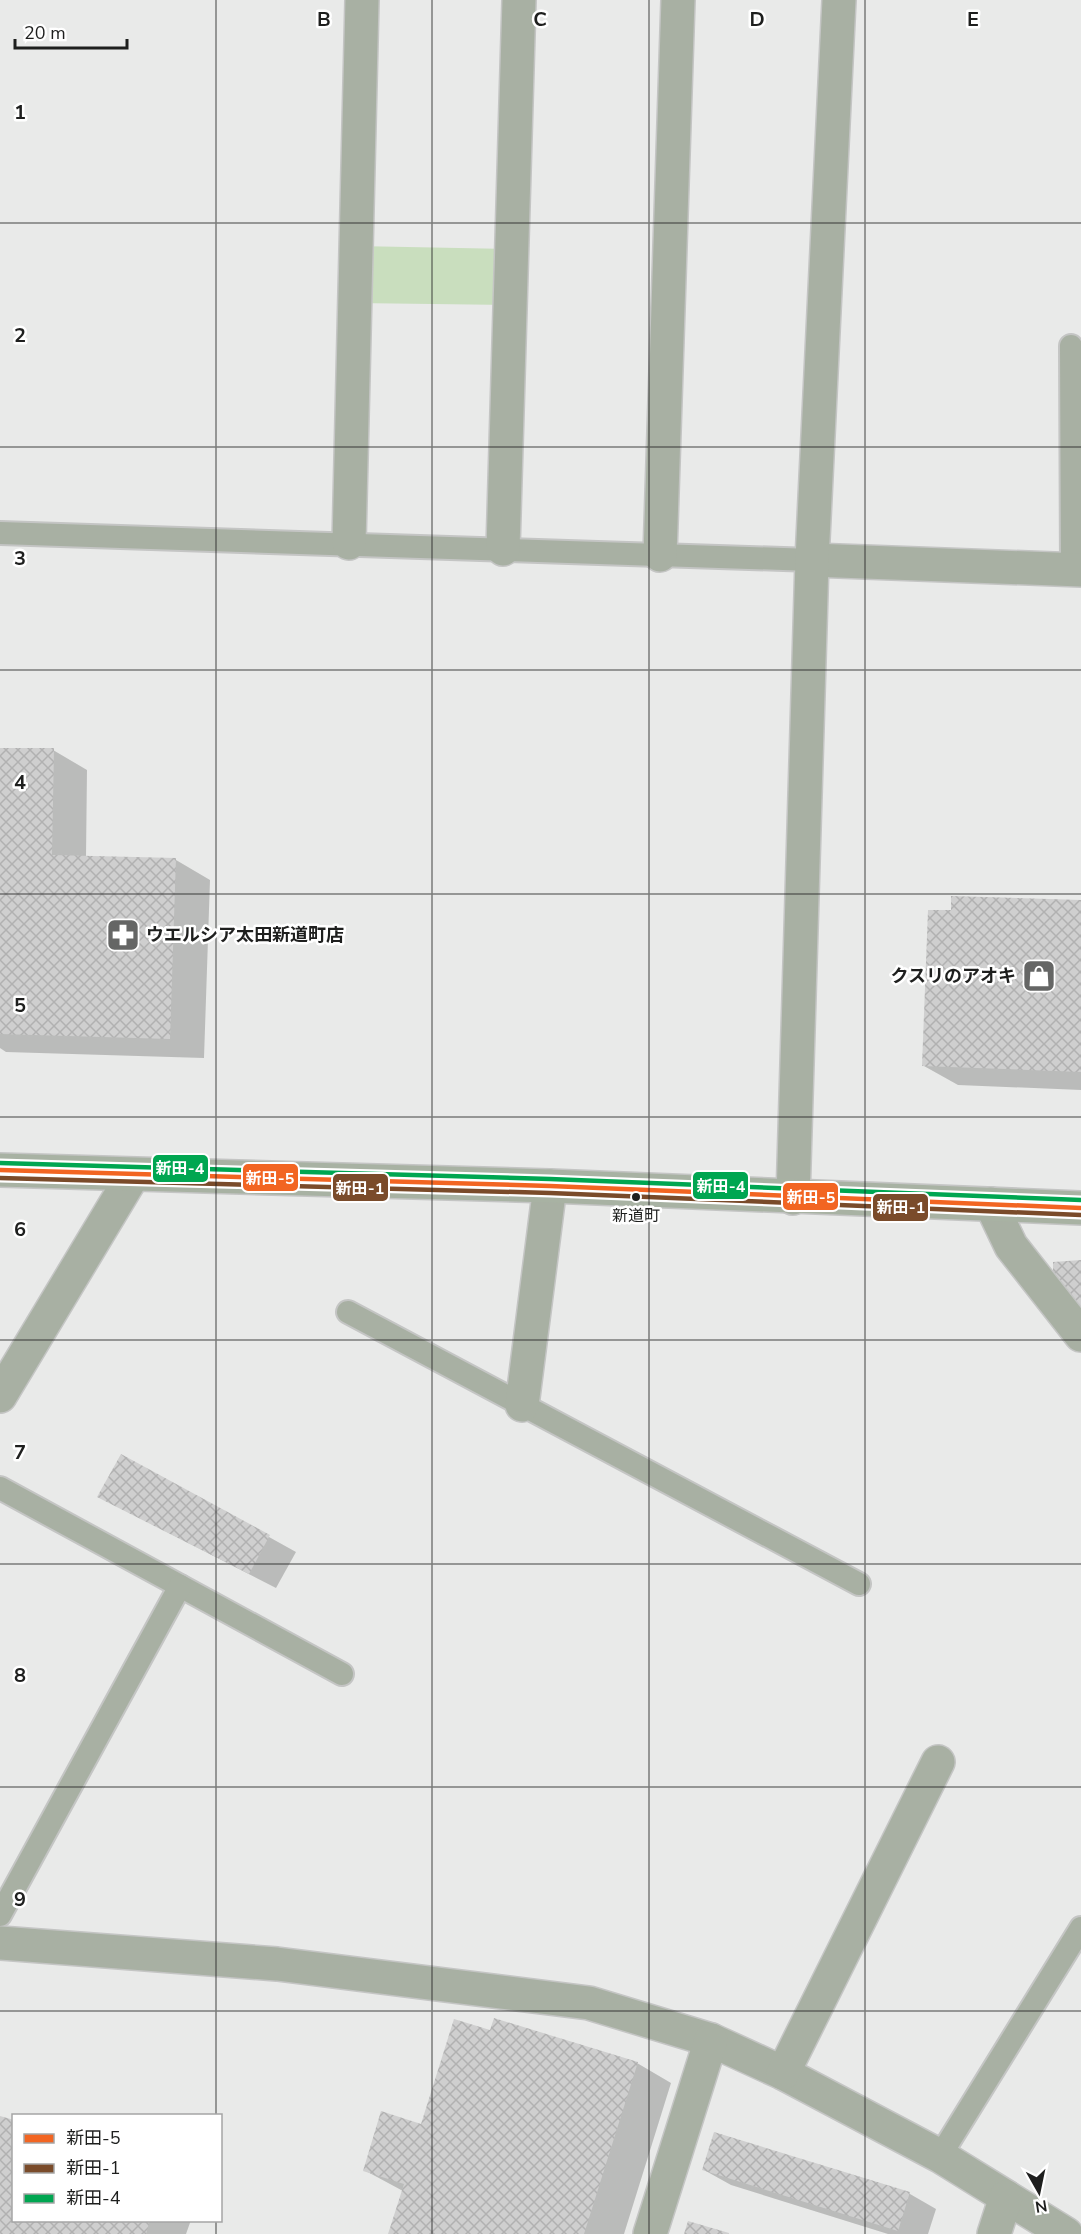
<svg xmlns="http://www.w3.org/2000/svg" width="1081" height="2234" viewBox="0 0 1081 2234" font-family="'Nunito Sans','Noto Sans JP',sans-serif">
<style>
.park{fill:#c9debe}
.shadow{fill:#0003}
.building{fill:url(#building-cross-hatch)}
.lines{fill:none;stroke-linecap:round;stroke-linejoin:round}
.lane-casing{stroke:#c4c5c4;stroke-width:26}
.street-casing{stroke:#c4c5c4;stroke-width:36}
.primary-casing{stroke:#c4c5c4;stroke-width:36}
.lane{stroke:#a8b0a3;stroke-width:22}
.street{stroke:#a8b0a3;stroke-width:33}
.primary{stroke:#a8b2a3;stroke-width:33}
.bus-1-casing{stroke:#fff;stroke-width:9}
.bus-2-casing{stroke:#fff;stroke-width:9}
.bus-3-casing{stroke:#fff;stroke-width:9}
.bus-1{stroke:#f26522;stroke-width:4.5}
.bus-2{stroke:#7a4b2a;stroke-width:4.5}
.bus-3{stroke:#00a651;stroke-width:4.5}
.grid{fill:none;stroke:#1e1f1e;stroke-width:1.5;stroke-opacity:0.55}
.bus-dot{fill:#1e1f1e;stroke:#fff;stroke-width:2}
.labels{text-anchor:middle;stroke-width:5;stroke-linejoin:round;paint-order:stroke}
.bus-label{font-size:16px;fill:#1e1f1e;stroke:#fff}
.poi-label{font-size:18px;font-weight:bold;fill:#1e1f1e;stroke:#fff;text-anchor:start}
.grid-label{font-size:20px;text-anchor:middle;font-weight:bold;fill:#1e1f1e;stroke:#fff;stroke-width:5;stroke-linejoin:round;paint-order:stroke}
.line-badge{stroke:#fff;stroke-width:2}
.badge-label{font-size:16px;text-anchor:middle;font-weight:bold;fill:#fff}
</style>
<defs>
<pattern id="building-cross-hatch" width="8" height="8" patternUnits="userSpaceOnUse" patternTransform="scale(1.5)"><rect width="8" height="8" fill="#cfcfcf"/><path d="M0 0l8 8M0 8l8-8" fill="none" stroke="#b1b1b1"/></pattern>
</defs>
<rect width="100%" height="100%" fill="#e9eae9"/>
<path class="park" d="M356,246L512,249L510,305L354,303Z"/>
<g class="shadow">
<path d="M0,749L53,750L87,770L86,857L176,860L210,880L204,1058L6,1052L0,1048Z"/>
<path d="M1081,902V1090L958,1085L924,1066Z"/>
<path d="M99,1497L269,1537L296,1552L276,1588Z"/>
<path d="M491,2032L637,2063L671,2083L624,2234H390L403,2191L364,2170L422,2126Z"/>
<path d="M0,2117L14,2220H191L186,2234H0Z"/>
<path d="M715,2133L910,2194L936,2209L928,2234H888L731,2185L704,2170Z"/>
</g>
<g class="building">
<path d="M0,748H54L52,855L176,858L170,1039L0,1034Z"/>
<path d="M951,896L1081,900V1072L922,1066L928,910H951Z"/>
<path d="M1081,1260V1310L1053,1274V1262Z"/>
<path d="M121,1454L270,1535L249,1574L97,1497Z"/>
<path d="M494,2018L638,2062L584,2234H388L404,2184L363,2171L381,2111L421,2124L454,2019L490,2030Z"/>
<path d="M0,2116L14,2120V2220H150L146,2234H0Z"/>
<path d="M714,2132L910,2192L898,2231L702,2170Z"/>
<path d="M688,2221L729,2233V2234H684Z"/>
</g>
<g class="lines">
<g class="lane-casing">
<g id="lane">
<path d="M1071,346L1072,569"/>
<path d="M0,533L812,560"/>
<path d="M348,1312L859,1584"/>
<path d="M0,1488L342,1674"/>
<path d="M0,1915L180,1586"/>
<path d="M940,2156L1081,1928"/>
</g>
</g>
<g class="street-casing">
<g id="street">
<path d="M349,543L362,0"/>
<path d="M503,549L519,0"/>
<path d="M660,555L678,0"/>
<path d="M812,560L1081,570"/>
<path d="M793,1198L812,560L839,0"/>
<path d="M991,1204L1011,1246L1081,1335"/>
<path d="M0,1396L133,1175"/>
<path d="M522,1405L550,1186"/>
<path d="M0,1943L277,1964L589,2003L711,2040L783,2073L940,2156L1066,2234"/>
<path d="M783,2073L938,1762"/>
<path d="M650,2234L711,2040"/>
<path d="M994,2234L1006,2197"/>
</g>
</g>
<g class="primary-casing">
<path id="primary" d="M0,1170L550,1186L1081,1208"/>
</g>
<use href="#lane" class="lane"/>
<use href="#street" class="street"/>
<use href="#primary" class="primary"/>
<g class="bus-1-casing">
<path id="bus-1" d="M0,1170L550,1186L1081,1208"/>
</g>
<g class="bus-2-casing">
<path id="bus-2" d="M0,1178L550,1193L1081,1215"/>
</g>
<g class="bus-3-casing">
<path id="bus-3" d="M0,1163L550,1179L1081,1200"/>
</g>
<use href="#bus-1" class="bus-1"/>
<use href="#bus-2" class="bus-2"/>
<use href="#bus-3" class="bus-3"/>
</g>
<path class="grid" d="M216,0V2116M432,0V2234M649,0V2234M865,0V2234M0,223H1081M0,447H1081M0,670H1081M0,894H1081M0,1117H1081M0,1340H1081M0,1564H1081M0,1787H1081M0,2011H1081M216,2220V2234"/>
<defs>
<g id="pharmacy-square" transform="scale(1.725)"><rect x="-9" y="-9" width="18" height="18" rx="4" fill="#656665" stroke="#fff"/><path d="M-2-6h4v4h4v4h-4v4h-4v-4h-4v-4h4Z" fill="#fff"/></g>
<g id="shop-square" transform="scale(1.725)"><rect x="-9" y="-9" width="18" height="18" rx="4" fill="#656665" stroke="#fff"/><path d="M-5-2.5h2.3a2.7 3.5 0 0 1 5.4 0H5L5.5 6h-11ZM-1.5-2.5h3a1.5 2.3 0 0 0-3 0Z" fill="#fff"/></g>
</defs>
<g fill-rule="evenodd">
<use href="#pharmacy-square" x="123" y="935"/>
<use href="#shop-square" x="1039" y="976"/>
</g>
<circle class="bus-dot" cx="636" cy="1197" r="5"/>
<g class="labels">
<g class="bus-label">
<text x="636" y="1221">新道町</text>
</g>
<g class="poi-label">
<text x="146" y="941">ウエルシア太田新道町店</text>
<text x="1016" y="982" text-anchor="end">クスリのアオキ</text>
</g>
</g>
<g class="grid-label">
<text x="324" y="26">B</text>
<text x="540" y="26">C</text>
<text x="757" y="26">D</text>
<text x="973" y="26">E</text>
<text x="20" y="119">1</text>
<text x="20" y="342">2</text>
<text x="20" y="565">3</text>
<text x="20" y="789">4</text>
<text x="20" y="1012">5</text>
<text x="20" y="1236">6</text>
<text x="20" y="1459">7</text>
<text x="20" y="1682">8</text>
<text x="20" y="1906">9</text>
</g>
<g class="line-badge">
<rect x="152" y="1154" width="57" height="29" rx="6" fill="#00a651"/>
<rect x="242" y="1163" width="57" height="29" rx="6" fill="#f26522"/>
<rect x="692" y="1171" width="57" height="29" rx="6" fill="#00a651"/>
<rect x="332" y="1173" width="57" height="29" rx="6" fill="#7a4b2a"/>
<rect x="782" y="1182" width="57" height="29" rx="6" fill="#f26522"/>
<rect x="872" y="1193" width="57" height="29" rx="6" fill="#7a4b2a"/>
</g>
<g class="badge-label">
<text x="180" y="1174">新田-4</text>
<text x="270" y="1184">新田-5</text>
<text x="721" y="1192">新田-4</text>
<text x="360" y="1194">新田-1</text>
<text x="811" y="1203">新田-5</text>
<text x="901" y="1213">新田-1</text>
</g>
<rect x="12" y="2114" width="210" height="108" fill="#ffffff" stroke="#a5a5a5" stroke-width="1.5"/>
<rect x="24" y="2134" width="30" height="9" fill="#f26522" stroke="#a5a5a5" stroke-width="1.5"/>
<text x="66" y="2144" font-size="18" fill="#1e1f1e">新田-5</text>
<rect x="24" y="2164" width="30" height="9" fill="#7a4b2a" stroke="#a5a5a5" stroke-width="1.5"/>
<text x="66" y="2174" font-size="18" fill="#1e1f1e">新田-1</text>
<rect x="24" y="2194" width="30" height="9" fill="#00a651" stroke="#a5a5a5" stroke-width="1.5"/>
<text x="66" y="2204" font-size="18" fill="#1e1f1e">新田-4</text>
<g transform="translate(1039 2192) rotate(171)" stroke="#ffffff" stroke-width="4.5" paint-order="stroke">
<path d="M0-4.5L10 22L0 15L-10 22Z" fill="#1e1f1e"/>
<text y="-9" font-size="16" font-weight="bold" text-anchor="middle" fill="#1e1f1e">N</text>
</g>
<path d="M15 39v9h112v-9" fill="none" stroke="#1e1f1e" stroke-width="3"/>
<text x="24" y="39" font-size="18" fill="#1e1f1e" stroke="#ffffff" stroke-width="4.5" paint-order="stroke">20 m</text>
</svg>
